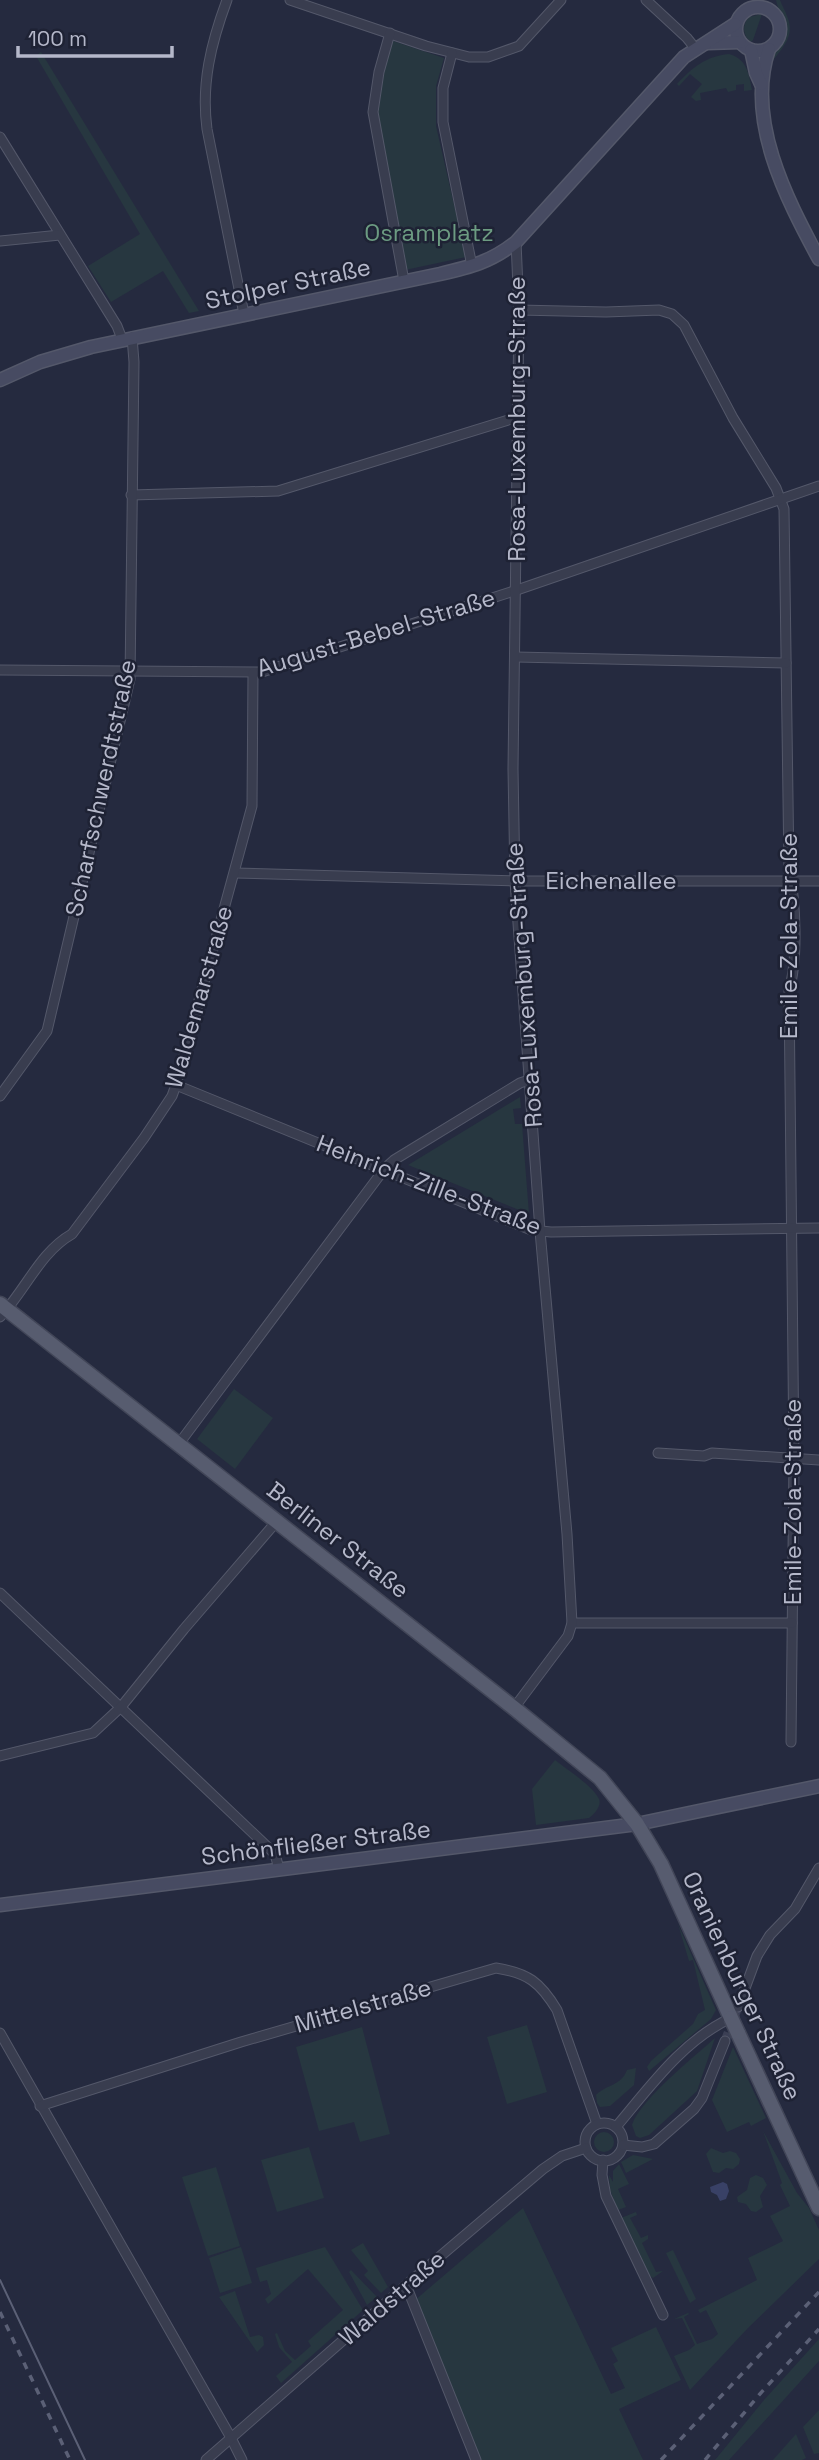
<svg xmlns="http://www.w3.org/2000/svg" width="819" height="2460" viewBox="0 0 819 2460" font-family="'Space Grotesk',sans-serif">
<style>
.green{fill:#273740}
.water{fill:#394166}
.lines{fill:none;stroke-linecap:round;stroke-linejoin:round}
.street-tunnel{stroke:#3b3f54;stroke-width:9;stroke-dasharray:9 4.5;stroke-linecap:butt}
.street-casing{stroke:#54586a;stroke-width:11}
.secondary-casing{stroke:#54586a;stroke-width:15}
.primary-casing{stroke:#424658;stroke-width:17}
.street{stroke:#393d4f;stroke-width:9}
.secondary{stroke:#474b62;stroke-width:12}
.primary{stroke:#575c6f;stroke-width:14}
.tram{stroke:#5b6076;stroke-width:2}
.rail{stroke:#5b6076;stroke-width:3.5;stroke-dasharray:7 7;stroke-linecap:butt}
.primary-bridge-casing{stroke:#424658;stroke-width:17;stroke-linecap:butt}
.primary-bridge{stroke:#575c6f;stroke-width:14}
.labels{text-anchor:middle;stroke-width:5;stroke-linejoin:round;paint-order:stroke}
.park-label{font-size:24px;fill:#6c9b82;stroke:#1e2234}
.street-label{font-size:24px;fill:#b5b8ca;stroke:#1e2234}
</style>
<rect width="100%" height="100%" fill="#252a3f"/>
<g class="green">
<path d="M776,0H780C782,6 785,10 787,16C796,36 782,48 771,63C771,50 784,45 786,32C787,19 778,12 776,0Z"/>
<path d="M762,14L753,40L751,42C742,35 742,25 749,17Z"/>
<path d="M393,41L444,58L436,86V126L466,257L405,270L377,113L381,75L389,44Z"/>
<path d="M41,52L199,311L189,313L163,271L111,302L88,266L140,234L36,56Z"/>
<path d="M729,54C747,59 749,74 752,90L744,91V84L736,85V90L728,92L726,88L700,93L701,100L696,101L691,97L702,84L690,74L679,86L677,84C692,68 706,56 729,54Z"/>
<path d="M520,1097L521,1108L513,1109L515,1124H522L529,1214L408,1165Z"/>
<path d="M234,1389L273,1418L235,1469L197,1439Z"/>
<path d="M555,1760C566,1769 593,1786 599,1799C602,1806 594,1814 589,1818L536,1825L532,1789Z"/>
<path d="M678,1924L716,2010L711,2019L649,2071L647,2067L651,2061L693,2024L698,2014L705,2010L693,1960L689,1961Z"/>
<path d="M527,2025L547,2092L507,2104L487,2037Z"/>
<path d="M362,2027L390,2134L360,2142L354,2122L319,2131L296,2047Z"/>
<path d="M715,2038L697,2091L649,2135L640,2138L636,2136L632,2125C640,2100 694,2057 715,2038Z"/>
<path d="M733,2047L766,2118L751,2126L749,2122L727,2132L712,2100Z"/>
<path d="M636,2068L634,2085L610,2106L600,2107L597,2103L596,2095C607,2084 621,2086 627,2070Z"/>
<path d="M763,2131L797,2193L809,2208L819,2230V2259L748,2328L690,2390L674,2356L689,2350L695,2345L682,2318L674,2319L688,2313L689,2314L684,2317L697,2344L712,2339L718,2334L706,2310L700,2313L698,2310L757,2280L748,2258L783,2241L770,2216L790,2206L780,2185L782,2183Z"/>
<circle cx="604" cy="2142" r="10"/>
<path d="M309,2147L324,2198L277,2212L261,2160Z"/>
<path d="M711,2148L723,2153L730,2151L736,2153L740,2159L739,2164L733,2169L726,2168L719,2173L713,2172L706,2154Z"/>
<path d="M633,2155L653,2159L626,2173L621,2162Z"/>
<path d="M619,2164L629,2184L618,2189L626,2207L618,2210L610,2190L609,2175L613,2182V2171Z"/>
<path d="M216,2167L240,2246L208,2256L182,2177Z"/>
<path d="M756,2175L763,2178L767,2185L760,2196L763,2207L756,2212L751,2211L746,2204L738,2202L737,2197L747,2190L750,2178Z"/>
<path d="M523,2208L611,2394L625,2388L613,2364L618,2361L611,2348L656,2327L681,2380L619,2409L643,2460H477L414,2301Z"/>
<path d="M636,2212L637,2215L630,2218L641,2238L648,2235V2239L642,2243L656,2272L663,2271L653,2278L650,2276L621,2218Z"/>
<path d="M363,2243L388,2287L381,2293L364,2275L368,2271L351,2250Z"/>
<path d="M241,2247L252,2283L220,2293L209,2258Z"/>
<path d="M325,2247L363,2310L281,2383L276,2376L292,2362L279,2347L275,2334L277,2333L285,2351L295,2360L311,2346L308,2341L343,2310L308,2269L268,2304L265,2299L271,2294L267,2280L260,2282L256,2268Z"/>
<path d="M673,2250L696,2299L690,2303L666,2253Z"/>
<path d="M351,2270L377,2297L367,2305L349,2272Z"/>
<path d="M235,2291L250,2337L259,2335L263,2337L264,2345L257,2352L219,2297Z"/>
<path d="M819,2339V2361L729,2460H715L764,2400Z"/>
<path d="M819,2410V2453L814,2454L803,2427Z"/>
<path d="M796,2434L806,2458L802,2460H773Z"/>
</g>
<path class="water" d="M723,2182L727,2184L729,2191L726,2199L720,2201L717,2195L711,2192L710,2187Z"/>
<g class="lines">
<path class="street-tunnel" d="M725,2041L738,2007"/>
<g class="street-casing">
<g id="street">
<path d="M227,0C211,43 201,84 207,129L244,314"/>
<path d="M290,0L426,46L469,57H488L519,46L561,0"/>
<path d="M646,0L687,38L695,48"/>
<path d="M390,33L379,72L373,112L404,281"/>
<path d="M452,53L443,88V122L472,266"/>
<path d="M0,137L117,326L122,339"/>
<path d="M0,241L60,235"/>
<path d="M519,310L606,312L659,310L672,314L684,325L733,418L776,488L784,509L789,871C796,901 798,961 789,990L794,1458L791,1742"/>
<path d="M131,495L278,491L518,417"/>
<path d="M516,657L786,663"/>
<path d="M0,670L262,672L517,590L819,486"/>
<path d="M235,873L515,881H819"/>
<path d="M176,1085L531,1230L551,1232L819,1228"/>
<path d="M0,1096L47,1031L130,679L134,362L132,337"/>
<path d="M0,1317C25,1291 40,1252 72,1234L144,1138L172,1096L176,1085L252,806L253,673"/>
<path d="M178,1445L385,1168L394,1160L520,1083L529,1080"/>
<path d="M658,1453L704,1456L712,1453L819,1460"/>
<path d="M0,1593L275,1854L279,1869"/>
<path d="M572,1623H792"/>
<path d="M514,1708L568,1636L572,1623L567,1534L540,1231L515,881L513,769L519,310L516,242"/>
<path d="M0,1756L93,1733L121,1707L184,1629L277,1521"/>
<path d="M738,2007L757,1956L770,1935L795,1909L819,1868"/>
<path d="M0,2033L230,2436L242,2460"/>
<path d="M40,2106L241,2042L496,1968C528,1973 540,1982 557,2010L597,2124"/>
<circle cx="604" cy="2142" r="19"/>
<path d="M616,2127C649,2088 683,2040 731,2018"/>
<path d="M623,2145L642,2147L654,2144L694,2109L702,2098L725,2041"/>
<path d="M603,2160L602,2175L606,2196L663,2315"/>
<path d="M406,2285L476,2460"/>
<path d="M206,2460L404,2287L543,2169L562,2156L586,2148"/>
</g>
</g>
<g class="secondary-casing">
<g id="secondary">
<circle cx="758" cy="29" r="22"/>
<path d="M707,43L740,42"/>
<path d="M769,49C745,119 786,198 819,259"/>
<path d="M751,50L756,73L761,84"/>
<path d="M0,380L40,362L91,347L440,274C470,267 491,262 516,242L684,57L735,24"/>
<path d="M0,1905L637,1824L819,1786"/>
</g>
</g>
<g class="primary-casing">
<g id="primary">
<path d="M0,1304L514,1708L600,1778L637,1824L661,1864L731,2018"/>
<path d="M738,2033L819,2208"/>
</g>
</g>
<use href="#street" class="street"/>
<use href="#secondary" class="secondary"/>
<use href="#primary" class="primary"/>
<path class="tram" d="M0,2280L85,2460"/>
<g class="rail">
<path d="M0,2312L70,2460"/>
<path d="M661,2460L819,2292"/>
<path d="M705,2460L759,2395L819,2329"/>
</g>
<g class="primary-bridge-casing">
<path id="primary-bridge" d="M731,2018L738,2033"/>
</g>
<use href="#primary-bridge" class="primary-bridge"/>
</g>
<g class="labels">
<g class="park-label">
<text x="429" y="241">Osramplatz</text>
</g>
<g class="street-label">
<text transform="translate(288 284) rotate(-12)" y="8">Stolper Straße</text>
<text transform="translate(517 419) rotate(-90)" y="8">Rosa-Luxemburg-Straße</text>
<text transform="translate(376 633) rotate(-17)" y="8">August-Bebel-Straße</text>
<text transform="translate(101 788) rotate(-78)" y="8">Scharfschwerdtstraße</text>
<text x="611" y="889">Eichenallee</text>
<text transform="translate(789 936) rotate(-90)" y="8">Emile-Zola-Straße</text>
<text transform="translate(524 985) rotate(-94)" y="8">Rosa-Luxemburg-Straße</text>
<text transform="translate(199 997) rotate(-74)" y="8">Waldemarstraße</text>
<text transform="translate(429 1185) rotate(21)" y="8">Heinrich-Zille-Straße</text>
<text transform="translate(793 1502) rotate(-90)" y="8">Emile-Zola-Straße</text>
<text transform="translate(338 1540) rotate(38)" y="8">Berliner Straße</text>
<text transform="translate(316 1843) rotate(-7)" y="8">Schönfließer Straße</text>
<text transform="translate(742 1986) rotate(65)" y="8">Oranienburger Straße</text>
<text transform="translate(363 2006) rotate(-16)" y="8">Mittelstraße</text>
<text transform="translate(392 2298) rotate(-41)" y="8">Waldstraße</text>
</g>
</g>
<path d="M18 46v10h154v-10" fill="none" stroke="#b5b8ca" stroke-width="3.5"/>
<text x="28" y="46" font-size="21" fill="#b5b8ca" stroke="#1e2234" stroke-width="5" paint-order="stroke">100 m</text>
</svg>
